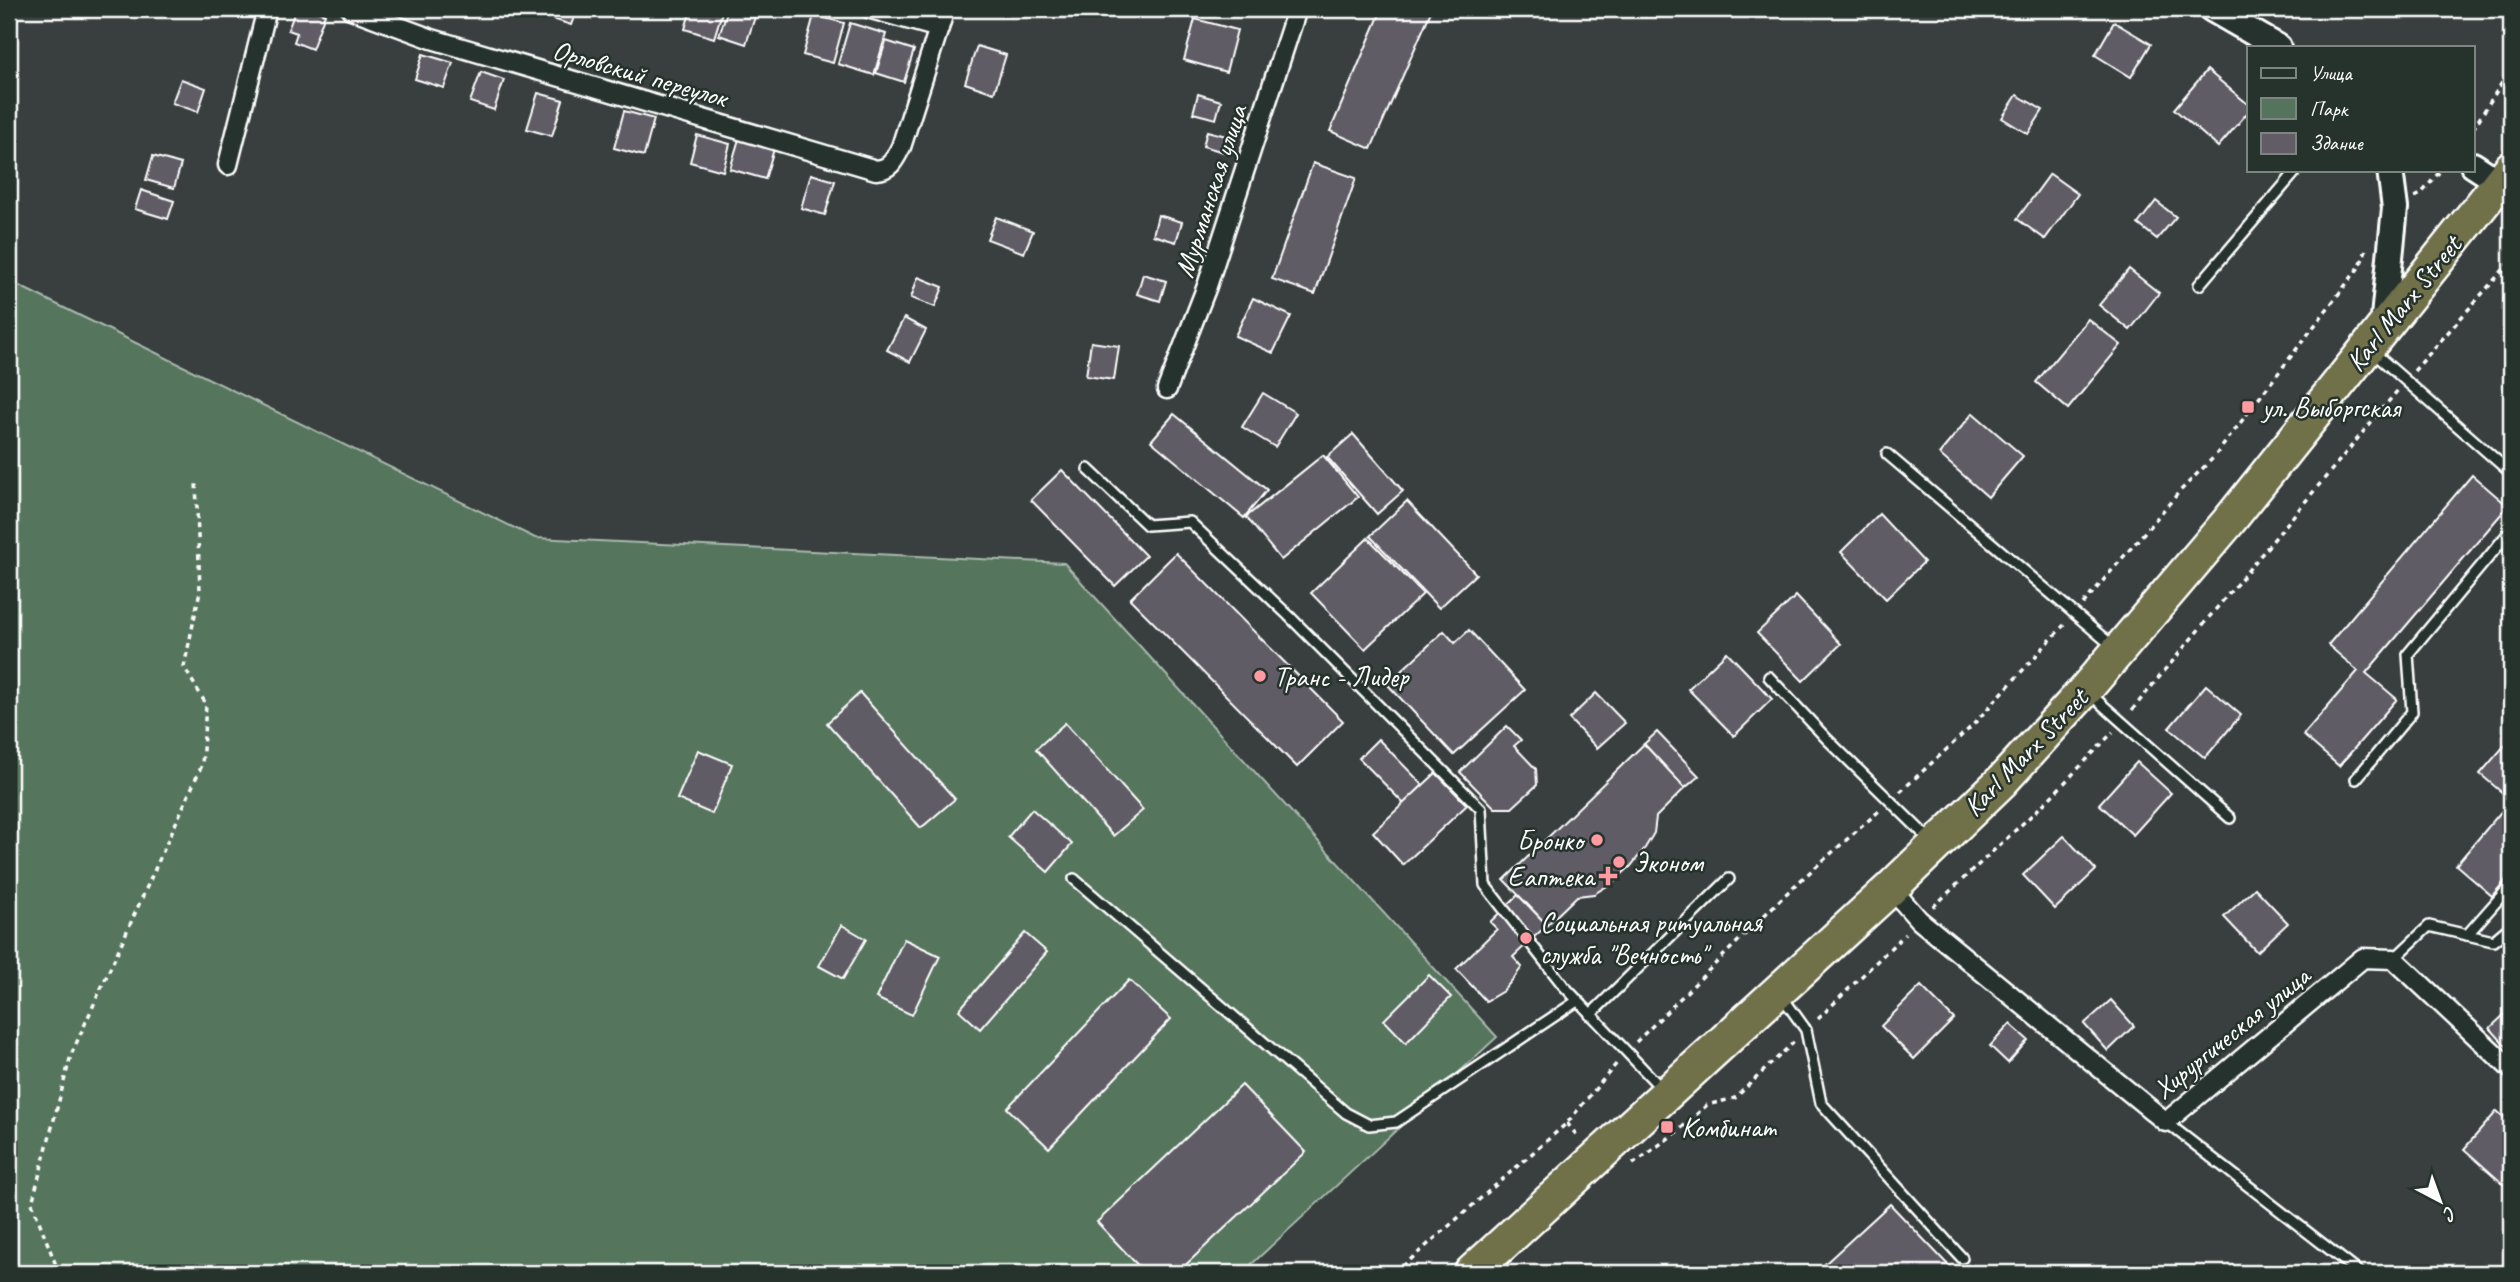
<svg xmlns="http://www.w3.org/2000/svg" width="2520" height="1282" viewBox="0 0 2520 1282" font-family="Caveat,sans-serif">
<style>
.green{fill:#54745d;stroke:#aabaae;stroke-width:2}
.building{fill:#615c66;stroke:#fff;stroke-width:2}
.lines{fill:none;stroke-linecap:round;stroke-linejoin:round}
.lane-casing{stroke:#fff;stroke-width:14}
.street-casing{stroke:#fff;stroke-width:23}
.secondary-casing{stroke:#fff;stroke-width:30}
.highway-casing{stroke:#fff;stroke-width:38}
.path{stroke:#fff;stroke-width:3.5;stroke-dasharray:5 5;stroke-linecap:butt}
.lane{stroke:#26332d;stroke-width:9}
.street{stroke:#26332d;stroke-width:18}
.secondary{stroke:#26332d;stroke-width:24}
.highway{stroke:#70704a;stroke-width:33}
.poi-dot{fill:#ff9aa2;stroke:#26332d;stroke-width:2.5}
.labels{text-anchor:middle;stroke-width:5;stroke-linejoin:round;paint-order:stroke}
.street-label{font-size:28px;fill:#fff;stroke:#26332d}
.poi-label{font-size:28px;fill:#fff;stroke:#26332d;text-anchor:start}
</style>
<rect width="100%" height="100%" fill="#383f3e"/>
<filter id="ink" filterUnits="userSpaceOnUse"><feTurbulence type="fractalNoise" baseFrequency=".0143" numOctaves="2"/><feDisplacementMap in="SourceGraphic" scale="14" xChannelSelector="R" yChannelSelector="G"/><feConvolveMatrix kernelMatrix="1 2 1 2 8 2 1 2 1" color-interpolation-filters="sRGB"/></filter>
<g filter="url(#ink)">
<path class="green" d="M9,281L535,538L1064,563L1497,1037L1242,1273H9Z"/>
<g class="building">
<path d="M296,9H309L325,14L312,49L294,42L297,33L288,30Z"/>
<path d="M546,9H577L571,25L544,16Z"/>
<path d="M691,9H723L714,38L685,29Z"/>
<path d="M728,9H739L756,14L746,44L719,35Z"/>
<path d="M1382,9H1432L1371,149L1330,131Z"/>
<path d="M814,15L844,23L833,63L803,55Z"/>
<path d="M1195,19L1237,30L1226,72L1184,60Z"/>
<path d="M2114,22L2151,44L2131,77L2095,55Z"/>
<path d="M850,23L886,34L874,75L838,64Z"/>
<path d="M886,41L914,50L904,82L876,73Z"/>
<path d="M977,46L1006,55L994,93L965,83Z"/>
<path d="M423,54L453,63L444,88L415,79Z"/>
<path d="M2207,70L2249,105V111L2218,147L2174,109Z"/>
<path d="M481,72L504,80L494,110L470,102Z"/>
<path d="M181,79L206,88L198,112L172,103Z"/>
<path d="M538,93L563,100L552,136L527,129Z"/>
<path d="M1198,94L1221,101L1216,119L1193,113Z"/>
<path d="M2017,95L2043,110L2028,134L2002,118Z"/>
<path d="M624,111L654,119L644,156L614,148Z"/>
<path d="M1207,131L1230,137L1227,153L1203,146Z"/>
<path d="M697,135L730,144L723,171L690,162Z"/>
<path d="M739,139L774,149L765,179L730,169Z"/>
<path d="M153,156L181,164L174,188L146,180Z"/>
<path d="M1313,163L1356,178L1315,294L1272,279Z"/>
<path d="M811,174L835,181L825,215L801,208Z"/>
<path d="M2050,174L2078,194L2045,239L2017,219Z"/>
<path d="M141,190L174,201L168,219L135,209Z"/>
<path d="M2156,201L2176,217L2157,239L2138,224Z"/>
<path d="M1158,215L1182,222L1176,242L1153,235Z"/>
<path d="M996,217L1033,231L1024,253L987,239Z"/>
<path d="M2129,269L2159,293L2130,330L2099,305Z"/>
<path d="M1143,274L1166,281L1160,301L1137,294Z"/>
<path d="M918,277L943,287L935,307L911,298Z"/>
<path d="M1253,298L1291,316L1273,353L1235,336Z"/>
<path d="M904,318L926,330L910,362L887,350Z"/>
<path d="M2088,319L2121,345L2068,409L2036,382Z"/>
<path d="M1091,342L1119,346L1114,380L1086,376Z"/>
<path d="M1263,393L1296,413L1275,447L1242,427Z"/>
<path d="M1973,413L2023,456L1988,497L1939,454Z"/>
<path d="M1174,414L1267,490L1244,518L1151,441Z"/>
<path d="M1353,434L1403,491L1377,514L1327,457Z"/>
<path d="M1323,455L1358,497L1281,560L1246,517Z"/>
<path d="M1062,470L1146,556L1115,586L1031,500Z"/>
<path d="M2472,475L2508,506L2366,673L2397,699L2339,766L2303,735L2358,671L2328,645Z"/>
<path d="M1407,501L1476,574L1439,608L1370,536Z"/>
<path d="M1879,514L1924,562L1886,599L1841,552Z"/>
<path d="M1368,538L1423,594L1365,649L1311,593Z"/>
<path d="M1176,553L1343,721L1297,767L1130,599Z"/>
<path d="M1796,596L1841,644L1803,681L1757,633Z"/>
<path d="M1469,630L1525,690L1454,755L1387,684L1444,631L1455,643Z"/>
<path d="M1727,652L1772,699L1734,736L1688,689Z"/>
<path d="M2206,685L2241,715L2205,758L2169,728Z"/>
<path d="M860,693L955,799L921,828L827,723Z"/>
<path d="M1596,693L1625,723L1597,748L1569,719Z"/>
<path d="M1065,723L1143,810L1113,836L1036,749Z"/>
<path d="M1507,726L1521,740L1514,746L1536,769L1537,785L1512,808H1495L1460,772Z"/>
<path d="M1657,732L1699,776L1685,788L1644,744Z"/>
<path d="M2511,738V874L2492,896L2456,865L2511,800L2480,774Z"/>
<path d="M1378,739L1423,785L1404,804L1359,758Z"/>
<path d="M1644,744L1685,788L1656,817L1654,833L1645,848L1631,866L1612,883L1594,894L1577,896L1547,925L1504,880Z"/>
<path d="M698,750L732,764L712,814L677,799Z"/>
<path d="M2137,762L2171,793L2133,835L2099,804Z"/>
<path d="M1436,773L1467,805L1403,865L1373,832Z"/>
<path d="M1032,809L1072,844L1048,872L1008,837Z"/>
<path d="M2064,836L2096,870L2055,909L2023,875Z"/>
<path d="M2255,888L2288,923L2257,952L2224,917Z"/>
<path d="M1518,895L1547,925L1513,957L1522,967L1514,978L1503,991L1486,1001L1456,969L1497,929L1490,922Z"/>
<path d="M842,925L866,939L843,979L819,966Z"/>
<path d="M1025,933L1047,952L980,1029L959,1010Z"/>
<path d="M904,939L940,956L912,1015L876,998Z"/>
<path d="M1429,975L1451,997L1406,1043L1384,1020Z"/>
<path d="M1129,980L1171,1019L1049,1148L1007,1108Z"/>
<path d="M1921,986L1954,1019L1914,1059L1881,1026Z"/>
<path d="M2111,1000L2134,1026L2108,1051L2084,1024Z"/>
<path d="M2508,1011L2511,1015V1042L2506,1046L2490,1028Z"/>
<path d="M2010,1024L2028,1040L2008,1063L1990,1046Z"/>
<path d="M1242,1085L1306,1152L1177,1273H1145L1097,1222Z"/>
<path d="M2497,1111L2511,1124V1191L2464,1149Z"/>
<path d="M1890,1204L1950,1267L1943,1273H1815Z"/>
</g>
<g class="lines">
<g class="lane-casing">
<g id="lane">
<path d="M2199,285L2297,170"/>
<path d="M2373,352L2511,473"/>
<path d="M1887,454L2115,648"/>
<path d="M1088,469L1147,525L1190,522L1288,615L1481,809L1485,885L1563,985L1663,1090"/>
<path d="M1769,677L1826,738L1931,841"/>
<path d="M2089,693L2230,818"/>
<path d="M2356,779L2412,712L2408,654L2511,530"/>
<path d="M1074,879L1346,1113L1369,1125L1396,1122L1577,1001"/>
<path d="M2467,935L2511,885"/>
<path d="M2394,959L2429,926L2493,941L2511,926"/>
<path d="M1781,995L1806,1030L1821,1103L1962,1258"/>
<path d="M1590,1015L1729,879"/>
<path d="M2166,1122L2360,1273"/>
</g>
</g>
<g class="street-casing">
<g id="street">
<path d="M351,9L432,39L876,170C891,169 894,160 901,147L945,9"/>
<path d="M871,9L939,28"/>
<path d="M228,165L267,9"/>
<path d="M1167,389L1207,286L1297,9"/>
<path d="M1891,888L1919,920L2166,1122L2363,958L2394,959L2511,1069"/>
</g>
</g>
<g class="secondary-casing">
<g id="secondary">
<path d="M2212,9L2278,47"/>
<path d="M2473,165L2499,182"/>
<path d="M2383,327L2395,208L2390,170"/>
</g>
</g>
<g class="highway-casing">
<path id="highway" d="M1471,1273L1891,888L2002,781L2085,690L2229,521L2511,168"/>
</g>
<g class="path">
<path d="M2473,129L2511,68"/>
<path d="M2415,197L2421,194L2441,170"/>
<path d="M2414,371L2511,261"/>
<path d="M2083,604L2180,491L2215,456L2360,266L2366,250"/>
<path d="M2132,710L2398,390"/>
<path d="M1900,792L1972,726L2064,625"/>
<path d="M1933,907L2049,799L2113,732"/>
<path d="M1818,1019L1905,934"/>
<path d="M1636,1042L1792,888L1879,811"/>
<path d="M1567,1123L1579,1138"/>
<path d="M1633,1164L1677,1132L1707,1105L1735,1098L1794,1042"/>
<path d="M59,1273L32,1203L71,1055L202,765L206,704L184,667L200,591L196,481"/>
<path d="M1395,1273L1567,1123L1617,1063"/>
</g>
<use href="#lane" class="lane"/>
<use href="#street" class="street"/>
<use href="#secondary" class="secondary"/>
<use href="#highway" class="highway"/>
</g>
</g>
<g class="poi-dot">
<rect x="2241" y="400" width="14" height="14" rx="3.5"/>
<circle cx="1260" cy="676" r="7"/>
<circle cx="1597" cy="840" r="7"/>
<circle cx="1619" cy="862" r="7"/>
<path d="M1604.5 865.5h7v7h7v7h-7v7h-7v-7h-7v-7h7z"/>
<circle cx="1526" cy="938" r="7"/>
<rect x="1660" y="1120" width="14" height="14" rx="3.5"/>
</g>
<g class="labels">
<g class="street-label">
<text transform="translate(640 73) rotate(16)" y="10">Орловский переулок</text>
<text transform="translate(1210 191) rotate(-72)" y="10">Мурманская улица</text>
<text transform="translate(2403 303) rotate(-51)" y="10">Karl Marx Street</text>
<text transform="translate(2025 752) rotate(-46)" y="10">Karl Marx Street</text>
<text transform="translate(2231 1032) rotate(-39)" y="10">Хирургическая улица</text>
</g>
<g class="poi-label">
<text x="2262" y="417">ул. Выборгская</text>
<text x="1274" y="686">Транс - Лидер</text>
<text x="1583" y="850" text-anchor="end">Бронко</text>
<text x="1633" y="872">Эконом</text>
<text x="1594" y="886" text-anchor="end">Еаптека</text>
<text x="1540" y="932">Социальная ритуальная<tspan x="1540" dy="32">служба "Вечность"</tspan></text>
<text x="1681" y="1137">Комбинат</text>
</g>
</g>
<rect width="2520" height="1282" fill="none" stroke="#26332d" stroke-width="35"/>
<rect x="18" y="18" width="2485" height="1247" fill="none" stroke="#fff" stroke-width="2.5" filter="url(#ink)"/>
<rect x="2247" y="46" width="228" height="126" fill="#26332d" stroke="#7d8581" stroke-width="2"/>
<rect x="2261" y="68" width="35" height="10" fill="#26332d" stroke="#7d8581" stroke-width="2"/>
<text x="2310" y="80" font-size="21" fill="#ffffff">Улица</text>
<rect x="2261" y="98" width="35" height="21" fill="#54745d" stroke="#7d8581" stroke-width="2"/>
<text x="2310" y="116" font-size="21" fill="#ffffff">Парк</text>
<rect x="2261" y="133" width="35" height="21" fill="#615c66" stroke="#7d8581" stroke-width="2"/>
<text x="2310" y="150" font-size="21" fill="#ffffff">Здание</text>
<g transform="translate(2440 1201) rotate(139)" stroke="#26332d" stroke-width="5" paint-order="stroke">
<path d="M0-5L12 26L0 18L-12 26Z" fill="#ffffff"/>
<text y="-10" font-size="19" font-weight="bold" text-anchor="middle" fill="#ffffff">С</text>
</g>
</svg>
